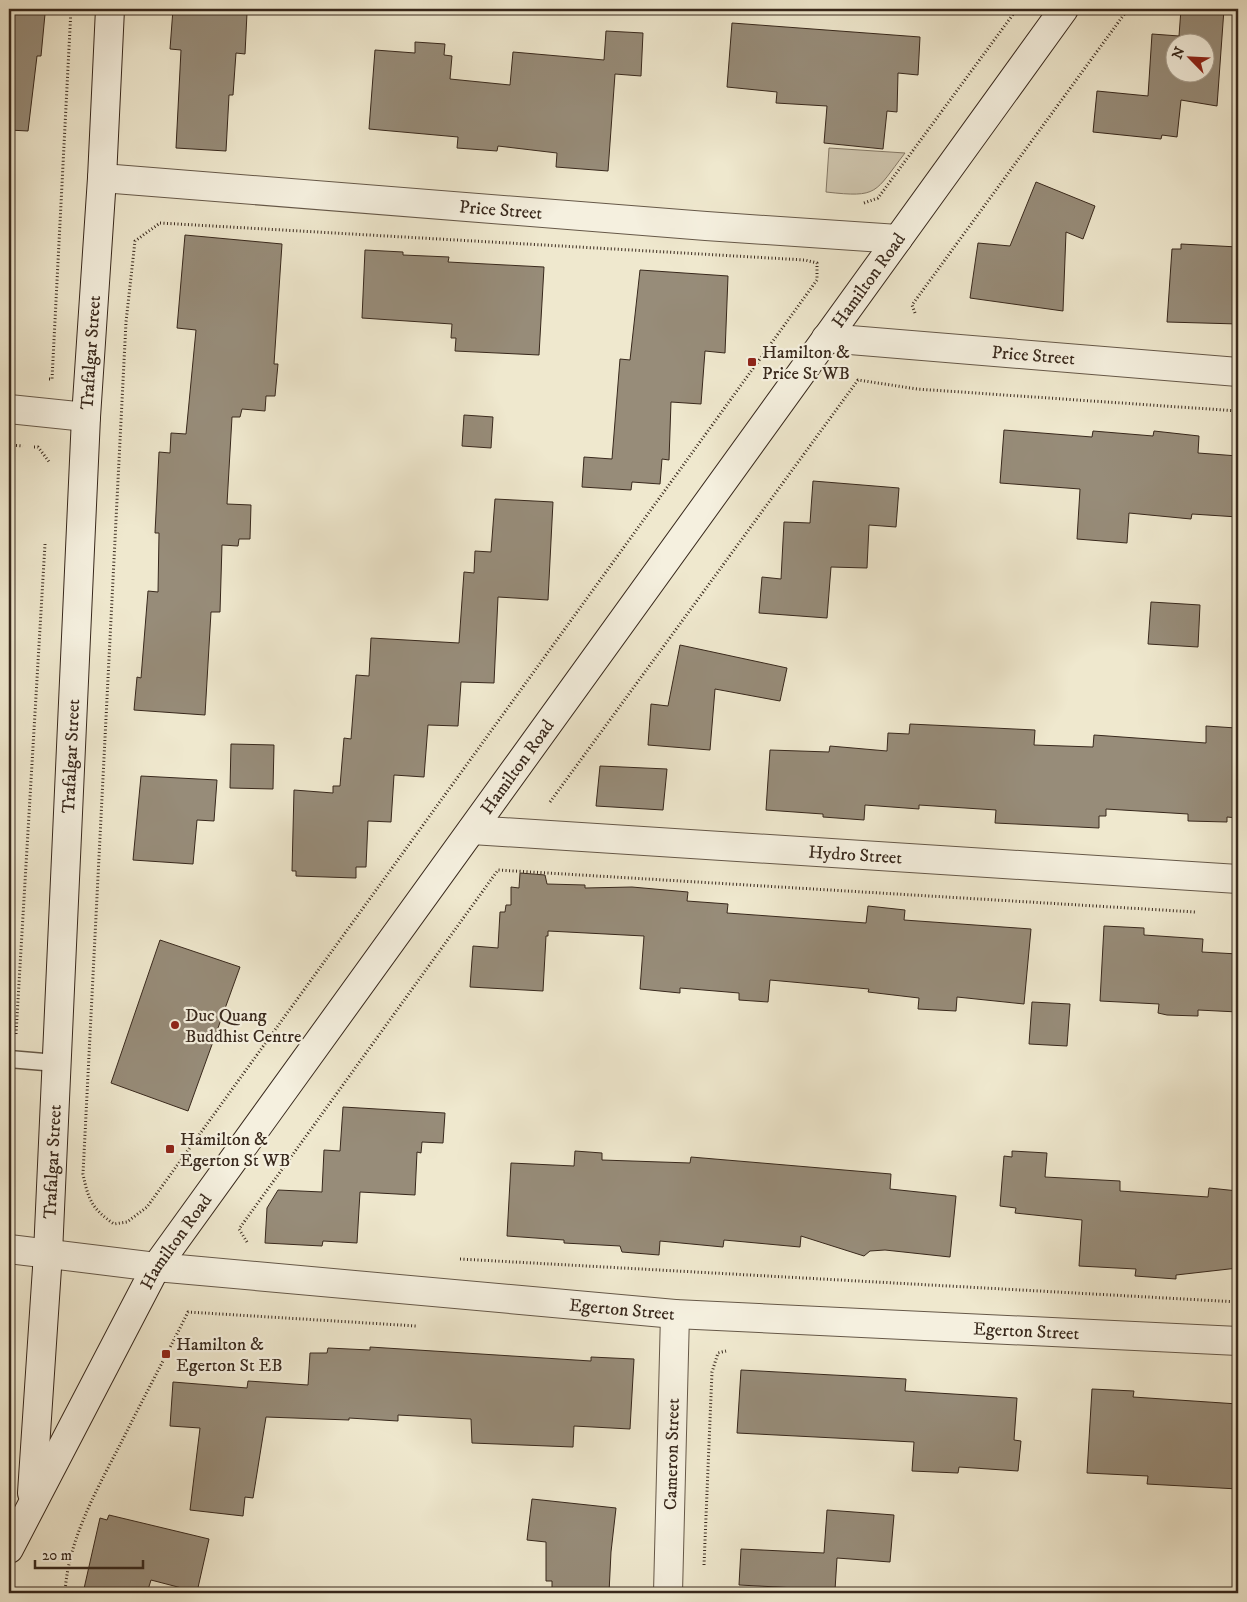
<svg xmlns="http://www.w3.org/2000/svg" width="1247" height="1602" viewBox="0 0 1247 1602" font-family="'IM FELL DW Pica',serif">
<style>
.green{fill:#d0c7b0;stroke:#847866}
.building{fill:#978c79;stroke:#38281c;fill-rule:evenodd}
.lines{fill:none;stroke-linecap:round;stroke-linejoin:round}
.service-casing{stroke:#665848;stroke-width:19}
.minor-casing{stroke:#665848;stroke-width:30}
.tertiary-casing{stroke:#665848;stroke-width:30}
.secondary-casing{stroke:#38281c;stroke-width:30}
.path{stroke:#38281c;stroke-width:3;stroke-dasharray:1 2.5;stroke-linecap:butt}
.service{stroke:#f5f0df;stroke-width:16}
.minor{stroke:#f5f0df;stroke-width:28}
.tertiary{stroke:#f5f0df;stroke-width:28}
.secondary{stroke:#f5f0df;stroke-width:28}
.poi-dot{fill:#8f2418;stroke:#f5f0df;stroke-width:2}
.labels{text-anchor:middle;stroke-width:4.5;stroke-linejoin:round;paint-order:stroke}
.street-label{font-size:18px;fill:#38281c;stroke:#f5f0df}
.poi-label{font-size:18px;fill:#38281c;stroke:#f5f0df;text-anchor:start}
</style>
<rect width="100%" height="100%" fill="#efe8ce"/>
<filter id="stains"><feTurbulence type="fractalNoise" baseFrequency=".004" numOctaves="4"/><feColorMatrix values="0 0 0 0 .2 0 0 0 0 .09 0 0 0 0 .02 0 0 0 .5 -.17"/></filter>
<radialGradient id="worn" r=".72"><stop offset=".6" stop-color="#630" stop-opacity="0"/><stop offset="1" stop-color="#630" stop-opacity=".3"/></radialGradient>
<path class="green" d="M829,148L905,153C874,193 879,198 826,192Z"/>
<g class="building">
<path d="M173,9L247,13L245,54L236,53L233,95H229L226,151L176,148L181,50L170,49Z"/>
<path d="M1181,9H1224L1217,106L1181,100L1177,137L1162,135L1161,139L1093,132L1097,91L1148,96L1152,34L1179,36ZM1174,42H1204V72H1174Z"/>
<path d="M9,10L45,14L41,56H37L28,131L9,130Z"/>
<path d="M732,23L920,37L918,75L898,73L897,112L887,111L883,149L824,143L827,106L776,103L777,92L727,87Z"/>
<path d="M606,31L643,33L641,76L615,74L608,171L556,167L557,153L498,146L497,151L457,148L458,137L369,129L375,50L415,53V42L445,44L444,55L452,56L450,79L510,85L513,52L604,60Z"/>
<path d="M1036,182L1095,206L1083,239L1066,232L1063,311L970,298L978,243L1010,246Z"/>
<path d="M185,235L282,244L274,364H278L275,396H266L265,411L242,409L240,417H232L227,504L251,505L250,539H239L238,546L222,545L220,612H211L205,715L134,710L137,677L141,678L148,591L158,592L159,533H155L159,452L170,453L171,433L186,434L196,330L177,328Z"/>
<path d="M1181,244L1238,247V324L1167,322L1172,249H1181Z"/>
<path d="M365,250L403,252V255L449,257L448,262L544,267L539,355L455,351L456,338H451L452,324L362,318Z"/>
<path d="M640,270L728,276L725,353L705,351L701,404L671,402L669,460L662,459L660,484L632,482L631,490L582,487L584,457L612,459L620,359L630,360Z"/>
<path d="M464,415L493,417L491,448L462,446Z"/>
<path d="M1004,430L1092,437L1093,431L1153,436L1154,431L1199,436L1198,453L1238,456V517L1192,514L1191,519L1129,513L1127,543L1077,539L1080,489L1000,483Z"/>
<path d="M813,481L899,488L896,527L869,525L867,568L831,567L827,618L759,613L762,577L781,579L784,522L810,523Z"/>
<path d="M495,499L553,502L548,600L498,597L494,683L461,682L458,726L428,725L424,777L394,775L391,822L368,821L366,867H356V878L296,876V871H292L294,790L333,793V786H340L344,738L351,739L356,675L369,676L371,638L459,643L464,572L474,573L475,551L491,552Z"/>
<path d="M1151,602L1200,605L1198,647L1148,644Z"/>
<path d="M680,645L787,668L780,701L715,689L710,750L648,745L651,704L668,706Z"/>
<path d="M910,724L1035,730L1034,745L1093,747L1094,735L1206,743V726L1236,728V737H1238V818L1227,817V822L1188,821V814L1106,809V816H1099V828L995,823L996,810L919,805V809L865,805L864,820L823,817V814L766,810L770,750L829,752L830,746L887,751L888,733L909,734Z"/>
<path d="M231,744L274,745L273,789L230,788Z"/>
<path d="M600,766L667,769L663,810L596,806Z"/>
<path d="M141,776L217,780L214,821L197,820L193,864L133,860Z"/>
<path d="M520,873L545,875L547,884L585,885V888L632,887L688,892L687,901L728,904L727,913L866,923L868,906L905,910L904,920L1031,929L1024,1004L957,997L956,1011L918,1009L919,998L868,992L869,989L770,980L768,1002L739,1000V993L680,988V993L640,989L644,936L548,931V936H546L543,991L470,987L473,946L498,948L500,912H505L506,905H511V887L519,888Z"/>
<path d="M1104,926L1144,928V935L1203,939L1202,952L1238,954V1012L1198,1010V1016L1167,1015L1158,1013L1159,1004L1100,1001Z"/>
<path d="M160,940L240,967L188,1111L111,1083Z"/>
<path d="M1032,1002L1070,1004L1067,1046L1029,1044Z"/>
<path d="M343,1107L445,1113L443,1143L422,1142L421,1153L417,1152L415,1195L360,1192L357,1243L323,1241L322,1246L265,1243L267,1208L278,1190L322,1192L324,1150L340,1151Z"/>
<path d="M575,1151L602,1153V1160L690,1163L691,1157L891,1174L890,1189L956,1196L950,1257L885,1250L870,1251L864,1256L801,1236L800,1247L724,1240L723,1247L660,1241L659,1255L622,1252L620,1246L564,1243V1240L507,1236L511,1163L574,1166Z"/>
<path d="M1012,1151L1047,1153L1045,1177L1120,1181V1191L1208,1197L1209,1188L1238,1191V1268L1176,1275V1279L1135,1276L1136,1269L1079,1266L1082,1220L1015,1213L1016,1208L1000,1206L1004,1156L1012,1157Z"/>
<path d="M370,1347L591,1361V1357L634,1359L630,1429L574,1426L573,1447L472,1443L471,1419L398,1415V1421L349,1418V1420L266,1417L253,1498L245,1497L243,1516L190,1510L200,1428L170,1426L173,1382L247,1388L248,1381L308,1385L310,1353H327L328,1348L370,1350Z"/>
<path d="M741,1370L906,1379L905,1391L1017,1398L1014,1440L1021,1441L1018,1471L959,1467L958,1473L912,1471L914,1442L737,1433Z"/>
<path d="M1092,1389L1134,1391L1133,1397L1238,1404V1489L1147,1484L1148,1476L1087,1473Z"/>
<path d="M532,1499L616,1508L611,1552L609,1593H552V1581H546V1542L527,1540Z"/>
<path d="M827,1510L894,1515L890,1562L837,1558L835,1590L739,1585L741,1549L824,1553Z"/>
<path d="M109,1515L209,1539L197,1592L151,1580L147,1593H83L100,1518L107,1520Z"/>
</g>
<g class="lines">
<g class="service-casing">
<path id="service" d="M9,1059L56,1063"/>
</g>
<g class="minor-casing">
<g id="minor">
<path id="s1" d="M102,178L706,226L898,239"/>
<path id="s2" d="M826,338L1238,372"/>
<path d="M9,409L86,417"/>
<path id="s3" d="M472,830L1238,879"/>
<path id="s4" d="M668,1593L675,1314"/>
</g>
</g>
<g class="tertiary-casing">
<g id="tertiary">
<path id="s5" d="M9,1249L156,1267L675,1314L1238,1341"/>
</g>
</g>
<g class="secondary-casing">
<g id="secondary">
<path id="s6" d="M32,1493L48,1253L86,417L102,178L110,9"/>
<path id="s7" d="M9,1549L156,1267L1064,9"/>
</g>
</g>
<g class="path">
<path d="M864,203L878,198L1017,9"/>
<path d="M160,223L805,260L817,263V280L147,1207L127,1222L114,1224C92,1209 88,1199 83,1174L126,322L135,241Z"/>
<path d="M915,313L912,305L1128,9"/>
<path d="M49,379H52L71,9"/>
<path d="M9,445L23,446"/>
<path d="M34,447H38L50,463"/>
<path d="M550,802L858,380L917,389L1238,411"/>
<path d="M16,1034L45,544"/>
<path d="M9,1144L13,1085"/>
<path d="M247,1242L239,1229L498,870L1195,912"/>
<path d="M460,1259L1238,1302"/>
<path d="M704,1565L712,1372L718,1353L726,1351"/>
<path d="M65,1593C68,1538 99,1486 124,1437C145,1395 167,1354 188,1312L416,1326"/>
</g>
<use href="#service" class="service"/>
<use href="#minor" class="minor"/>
<use href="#tertiary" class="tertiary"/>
<use href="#secondary" class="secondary"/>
</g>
<g class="poi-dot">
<rect x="747" y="357" width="10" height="10" rx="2.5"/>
<circle cx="175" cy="1025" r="5"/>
<rect x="165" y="1144" width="10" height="10" rx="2.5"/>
<rect x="161" y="1349" width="10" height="10" rx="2.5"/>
</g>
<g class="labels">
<g class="street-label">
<text dy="6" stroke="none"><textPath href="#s1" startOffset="400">Price Street</textPath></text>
<text dy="6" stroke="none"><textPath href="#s7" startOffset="1535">Hamilton Road</textPath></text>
<text dy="6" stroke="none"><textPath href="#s6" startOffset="1142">Trafalgar Street</textPath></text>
<text dy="6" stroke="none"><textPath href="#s2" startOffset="208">Price Street</textPath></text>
<text dy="6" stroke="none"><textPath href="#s6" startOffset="738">Trafalgar Street</textPath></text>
<text dy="6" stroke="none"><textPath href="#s7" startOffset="935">Hamilton Road</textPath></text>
<text dy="6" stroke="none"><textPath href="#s3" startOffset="384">Hydro Street</textPath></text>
<text dy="6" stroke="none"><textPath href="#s6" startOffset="332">Trafalgar Street</textPath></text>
<text dy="6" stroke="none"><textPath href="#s7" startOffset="350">Hamilton Road</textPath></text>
<text dy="6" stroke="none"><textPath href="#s5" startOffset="616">Egerton Street</textPath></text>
<text dy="6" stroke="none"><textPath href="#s5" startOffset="1021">Egerton Street</textPath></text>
<text dy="6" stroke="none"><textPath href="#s4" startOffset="139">Cameron Street</textPath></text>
</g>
<g class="poi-label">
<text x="762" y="358">Hamilton &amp;<tspan x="762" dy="21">Price St WB</tspan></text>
<text x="185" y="1021">Duc Quang<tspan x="185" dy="21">Buddhist Centre</tspan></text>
<text x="180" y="1145">Hamilton &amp;<tspan x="180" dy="21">Egerton St WB</tspan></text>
<text x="176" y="1350">Hamilton &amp;<tspan x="176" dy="21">Egerton St EB</tspan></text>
</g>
</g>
<rect width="1247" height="1602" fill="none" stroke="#efe8ce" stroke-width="30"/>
<rect x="10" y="10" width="1227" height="1582" fill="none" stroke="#38281c" stroke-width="2.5"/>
<rect x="15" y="15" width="1217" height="1572" fill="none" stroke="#38281c"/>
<g transform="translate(1190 58) rotate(294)"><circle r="24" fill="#f5f0df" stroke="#a9a091"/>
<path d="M0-4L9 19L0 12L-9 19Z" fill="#8f2418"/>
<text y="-8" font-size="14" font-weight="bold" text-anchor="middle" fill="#38281c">N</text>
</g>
<path d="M35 1560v8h108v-8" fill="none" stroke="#38281c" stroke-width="2.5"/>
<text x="42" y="1560" font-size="15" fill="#38281c" stroke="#f5f0df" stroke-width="4" paint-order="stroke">20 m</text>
<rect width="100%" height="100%" filter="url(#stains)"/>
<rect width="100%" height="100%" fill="url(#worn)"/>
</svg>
